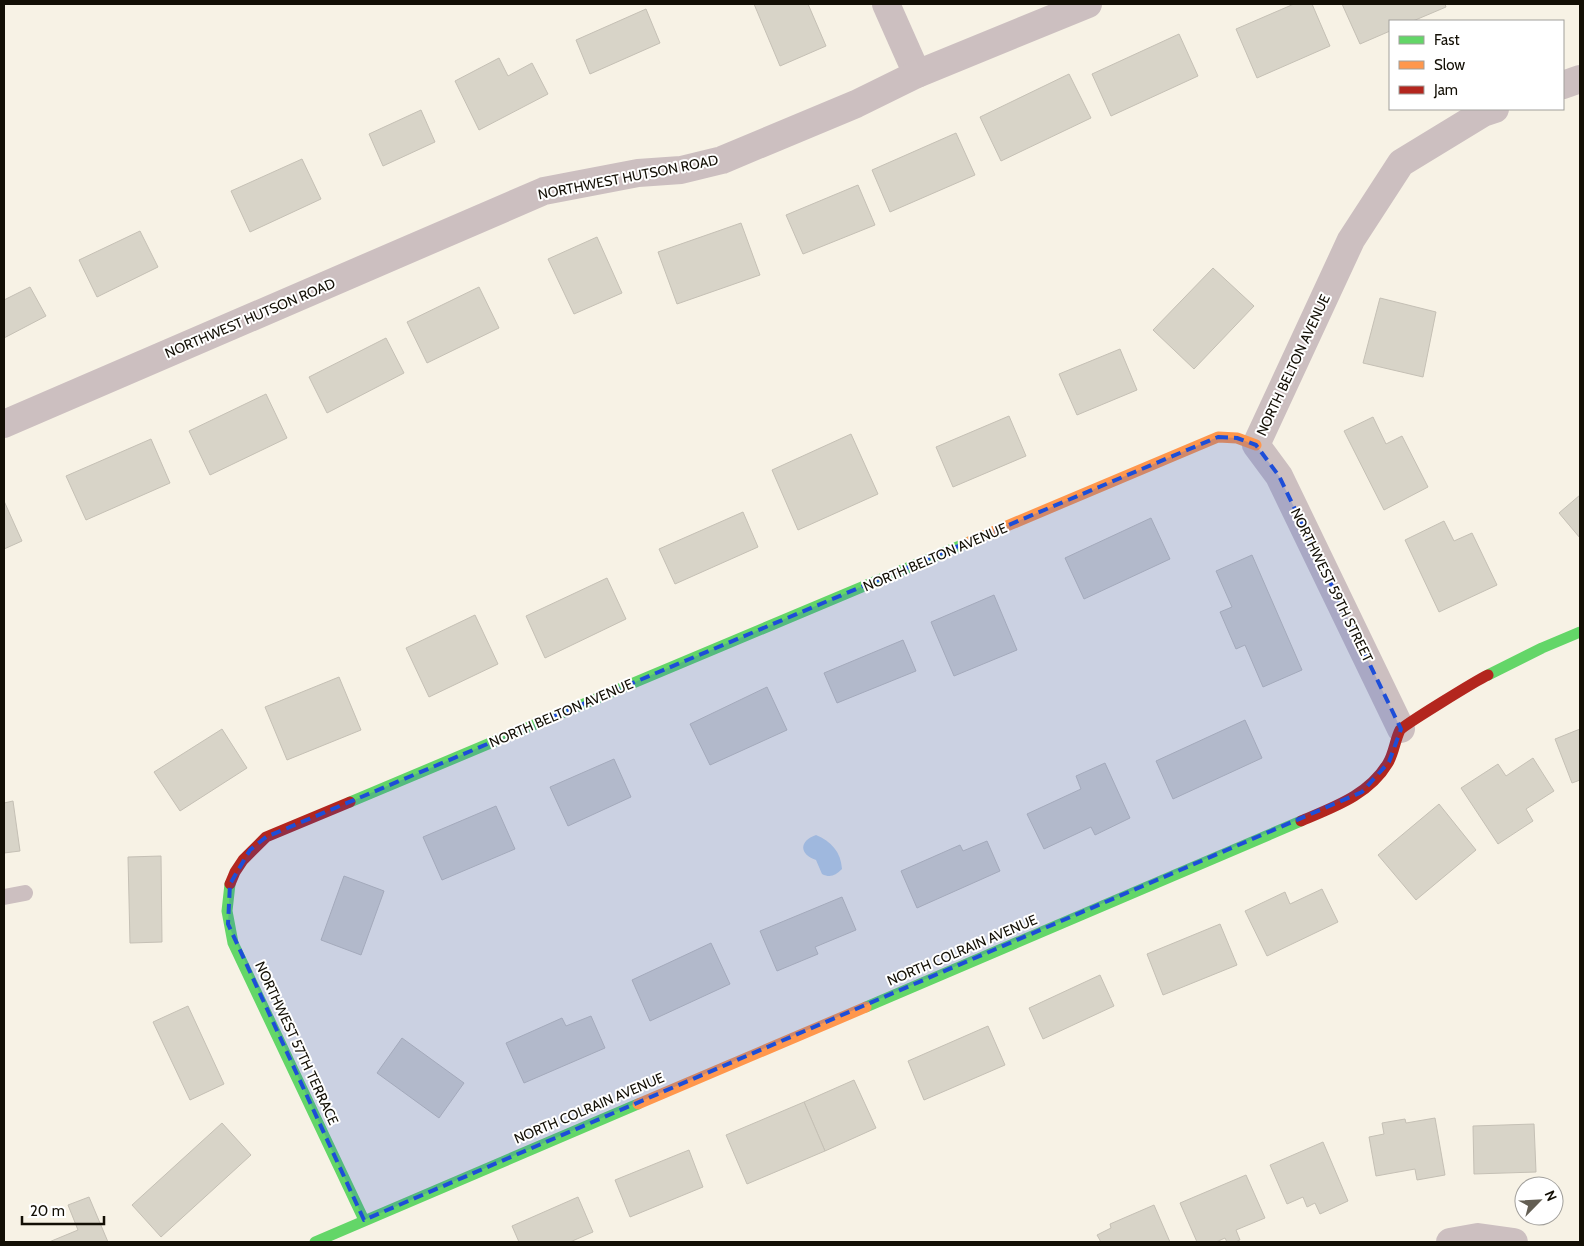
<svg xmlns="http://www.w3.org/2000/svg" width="1584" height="1246" viewBox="0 0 1584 1246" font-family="Cabin,sans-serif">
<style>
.water{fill:#c0d2e0}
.building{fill:#d8d4c8;stroke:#c5c0b5}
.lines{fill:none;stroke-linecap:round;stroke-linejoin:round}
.lane{stroke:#ccbfc0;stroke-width:16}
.street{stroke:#ccbfc0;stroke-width:28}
.fast{stroke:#63d668;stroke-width:11}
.slow{stroke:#ff974d;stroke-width:11}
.jam{stroke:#b3261e;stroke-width:11}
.marked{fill:#1d4ed8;fill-opacity:0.2;stroke:#1d4ed8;stroke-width:4;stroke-dasharray:10 6;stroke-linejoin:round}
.labels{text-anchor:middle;stroke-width:4;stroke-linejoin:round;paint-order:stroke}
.street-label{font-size:14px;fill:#130f05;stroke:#fff}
</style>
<rect width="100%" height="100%" fill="#f7f2e5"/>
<path class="water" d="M816,835C831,841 841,852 842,869C835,876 830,878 822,874L816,860C799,854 799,841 816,835Z"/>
<g class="building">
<path d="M754,4H808L826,46L780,66Z"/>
<path d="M1294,4H1312L1330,46L1257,78L1236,29Z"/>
<path d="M1342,4H1445L1446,7L1413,21H1390V31L1360,44Z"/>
<path d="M646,9L660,43L590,74L576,40Z"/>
<path d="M1179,34L1198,76L1111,116L1092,74Z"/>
<path d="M499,58L508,76L532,63L548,94L479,130L455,81Z"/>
<path d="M1069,74L1091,118L1001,161L980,117Z"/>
<path d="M421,110L435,142L383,166L369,134Z"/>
<path d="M956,133L975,175L890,212L872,170Z"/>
<path d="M302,159L321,199L250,232L231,191Z"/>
<path d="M858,185L875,225L803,254L786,215Z"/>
<path d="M741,223L760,275L677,304L658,252Z"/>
<path d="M140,231L158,267L97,297L79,260Z"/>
<path d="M597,237L622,293L574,314L548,259Z"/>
<path d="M1213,268L1254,306L1194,369L1153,330Z"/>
<path d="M30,287L46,316L4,338V300Z"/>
<path d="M479,287L499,328L427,363L407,322Z"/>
<path d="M1380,298L1436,312L1423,377L1363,363Z"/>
<path d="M386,338L404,373L327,413L309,377Z"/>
<path d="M1120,349L1137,390L1077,415L1059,374Z"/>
<path d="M266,394L287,438L210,475L189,431Z"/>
<path d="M1009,416L1026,456L953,487L936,447Z"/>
<path d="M1373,417L1386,444L1402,436L1428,487L1384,510L1344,431Z"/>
<path d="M851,434L878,494L798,530L772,470Z"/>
<path d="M151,439L170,483L86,520L66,476Z"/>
<path d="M1580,495V538L1559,513Z"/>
<path d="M4,501L22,541L4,549Z"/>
<path d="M743,512L758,547L675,584L659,549Z"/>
<path d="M1151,518L1170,559L1084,599L1065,558Z"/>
<path d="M1444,521L1454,541L1472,533L1497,585L1439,612L1405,540Z"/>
<path d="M1252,555L1302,670L1263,687L1245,645L1236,649L1220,612L1232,607L1216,571Z"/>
<path d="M607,578L626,619L545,658L526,616Z"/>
<path d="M994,595L1017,650L954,676L931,622Z"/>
<path d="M475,615L498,664L429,697L406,648Z"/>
<path d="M903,640L916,671L837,703L824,673Z"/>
<path d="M339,677L361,730L287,760L265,707Z"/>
<path d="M767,687L787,730L710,765L690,724Z"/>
<path d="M1245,720L1262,758L1173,799L1156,761Z"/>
<path d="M222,729L247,768L180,811L154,772Z"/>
<path d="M1580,729V780L1572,783L1555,739Z"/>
<path d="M1533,758L1554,791L1526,809L1533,821L1498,844L1461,788L1498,764L1506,776Z"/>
<path d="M614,759L631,797L568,826L550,787Z"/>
<path d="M1105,763L1130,818L1095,835L1091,827L1044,849L1027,814L1081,789L1076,776Z"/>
<path d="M13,801L20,851L4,853V803Z"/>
<path d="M1439,804L1476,850L1416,900L1378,855Z"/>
<path d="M496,806L515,849L442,880L423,837Z"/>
<path d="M987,841L1000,871L917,908L901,871L960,845L963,851Z"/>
<path d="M161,856L162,942L130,943L128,857Z"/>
<path d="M344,876L384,891L361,955L321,940Z"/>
<path d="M1322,889L1338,922L1267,956L1245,911L1285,892L1290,904Z"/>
<path d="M842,897L856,930L815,947L818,954L777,971L760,931Z"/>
<path d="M1220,924L1237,965L1163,995L1147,954Z"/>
<path d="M711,943L730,984L650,1021L632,980Z"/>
<path d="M1100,975L1114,1006L1043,1039L1029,1008Z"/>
<path d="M188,1006L224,1084L190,1100L153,1022Z"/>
<path d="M591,1016L605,1048L524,1083L506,1043L562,1018L566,1026Z"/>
<path d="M988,1026L1005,1065L924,1100L908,1061Z"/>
<path d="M402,1038L464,1083L439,1118L377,1073Z"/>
<path d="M854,1080L876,1128L825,1151L804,1102Z"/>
<path d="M804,1102L825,1151L747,1184L726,1135Z"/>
<path d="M1435,1118L1445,1175L1417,1180L1415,1169L1376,1176L1369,1137L1384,1134L1382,1123L1405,1119L1406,1123Z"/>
<path d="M222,1123L251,1155L161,1237L132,1205Z"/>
<path d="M1534,1124L1536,1172L1474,1174L1473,1126Z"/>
<path d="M1323,1142L1348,1201L1320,1214L1315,1203L1307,1207L1303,1197L1287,1204L1270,1165Z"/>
<path d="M689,1150L703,1187L630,1217L615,1180Z"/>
<path d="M1246,1175L1265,1218L1236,1230L1240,1240L1235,1242H1227L1225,1238L1216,1242H1197L1180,1203Z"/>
<path d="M89,1197L108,1242H49L78,1230L68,1205Z"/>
<path d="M578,1197L593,1232L570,1242H519L512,1226Z"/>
<path d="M1154,1205L1170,1242H1101L1097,1235L1111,1228L1110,1224Z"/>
</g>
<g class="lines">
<path class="lane" d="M4,897L25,893"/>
<g class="street">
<path d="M886,4L917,74"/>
<path d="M1563,85L1580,79"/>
<path d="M4,424L544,191L638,173L681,170L722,160L856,104L917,74L1088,4"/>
<path d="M1401,729L1279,476L1256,445L1351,240L1401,163L1483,113L1495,109"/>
<path d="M1450,1242L1478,1237L1514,1242"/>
</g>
<g class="fast">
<path d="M1488,675L1542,648L1580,632"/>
<path d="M350,802L969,542"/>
<path d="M230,884L227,911L233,943L364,1220"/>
<path d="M866,1007L1301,821"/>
<path d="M315,1242L638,1104"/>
</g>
<g class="slow">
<path d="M969,542L1218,437L1237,438L1256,445"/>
<path d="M638,1104L866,1007"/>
</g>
<g class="jam">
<path d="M1301,821C1334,807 1369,795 1388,763C1394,753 1395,740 1400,730C1404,725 1477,680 1488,675"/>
<path d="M230,884L235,872L243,860L266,837L350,802"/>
</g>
</g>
<path class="marked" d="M1218,437L1237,438L1256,445L1279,476L1401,729L1389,762L1362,792L364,1220L228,924L230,884L250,850L266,837Z"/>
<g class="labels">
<g class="street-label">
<text transform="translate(628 177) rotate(-11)" y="5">NORTHWEST HUTSON ROAD</text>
<text transform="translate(250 318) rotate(-23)" y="5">NORTHWEST HUTSON ROAD</text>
<text transform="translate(1293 365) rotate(-65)" y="5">NORTH BELTON AVENUE</text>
<text transform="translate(935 557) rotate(-23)" y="5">NORTH BELTON AVENUE</text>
<text transform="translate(1332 585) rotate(64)" y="5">NORTHWEST 59TH STREET</text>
<text transform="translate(561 713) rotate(-23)" y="5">NORTH BELTON AVENUE</text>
<text transform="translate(962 950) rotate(-23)" y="5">NORTH COLRAIN AVENUE</text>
<text transform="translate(297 1043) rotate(65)" y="5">NORTHWEST 57TH TERRACE</text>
<text transform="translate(589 1108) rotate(-23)" y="5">NORTH COLRAIN AVENUE</text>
</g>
</g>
<rect width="1584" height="1246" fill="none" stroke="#130f05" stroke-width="10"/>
<rect x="1389" y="20" width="175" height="90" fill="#ffffff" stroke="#a19f9b"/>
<rect x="1399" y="36" width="25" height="8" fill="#63d668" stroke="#a19f9b"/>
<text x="1434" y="45" font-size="15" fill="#130f05">Fast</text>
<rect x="1399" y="61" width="25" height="8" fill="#ff974d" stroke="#a19f9b"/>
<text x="1434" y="70" font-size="15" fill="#130f05">Slow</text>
<rect x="1399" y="86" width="25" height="8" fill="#b3261e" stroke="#a19f9b"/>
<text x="1434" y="95" font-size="15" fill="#130f05">Jam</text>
<g transform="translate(1539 1201) rotate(66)"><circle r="24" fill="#ffffff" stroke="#a19f9b"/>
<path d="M0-4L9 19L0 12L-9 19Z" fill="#635e53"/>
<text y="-8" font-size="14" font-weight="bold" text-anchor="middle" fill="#130f05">N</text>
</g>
<path d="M22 1216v8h82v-8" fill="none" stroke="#130f05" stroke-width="2.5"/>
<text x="30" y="1216" font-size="15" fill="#130f05" stroke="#ffffff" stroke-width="4" paint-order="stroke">20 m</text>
</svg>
